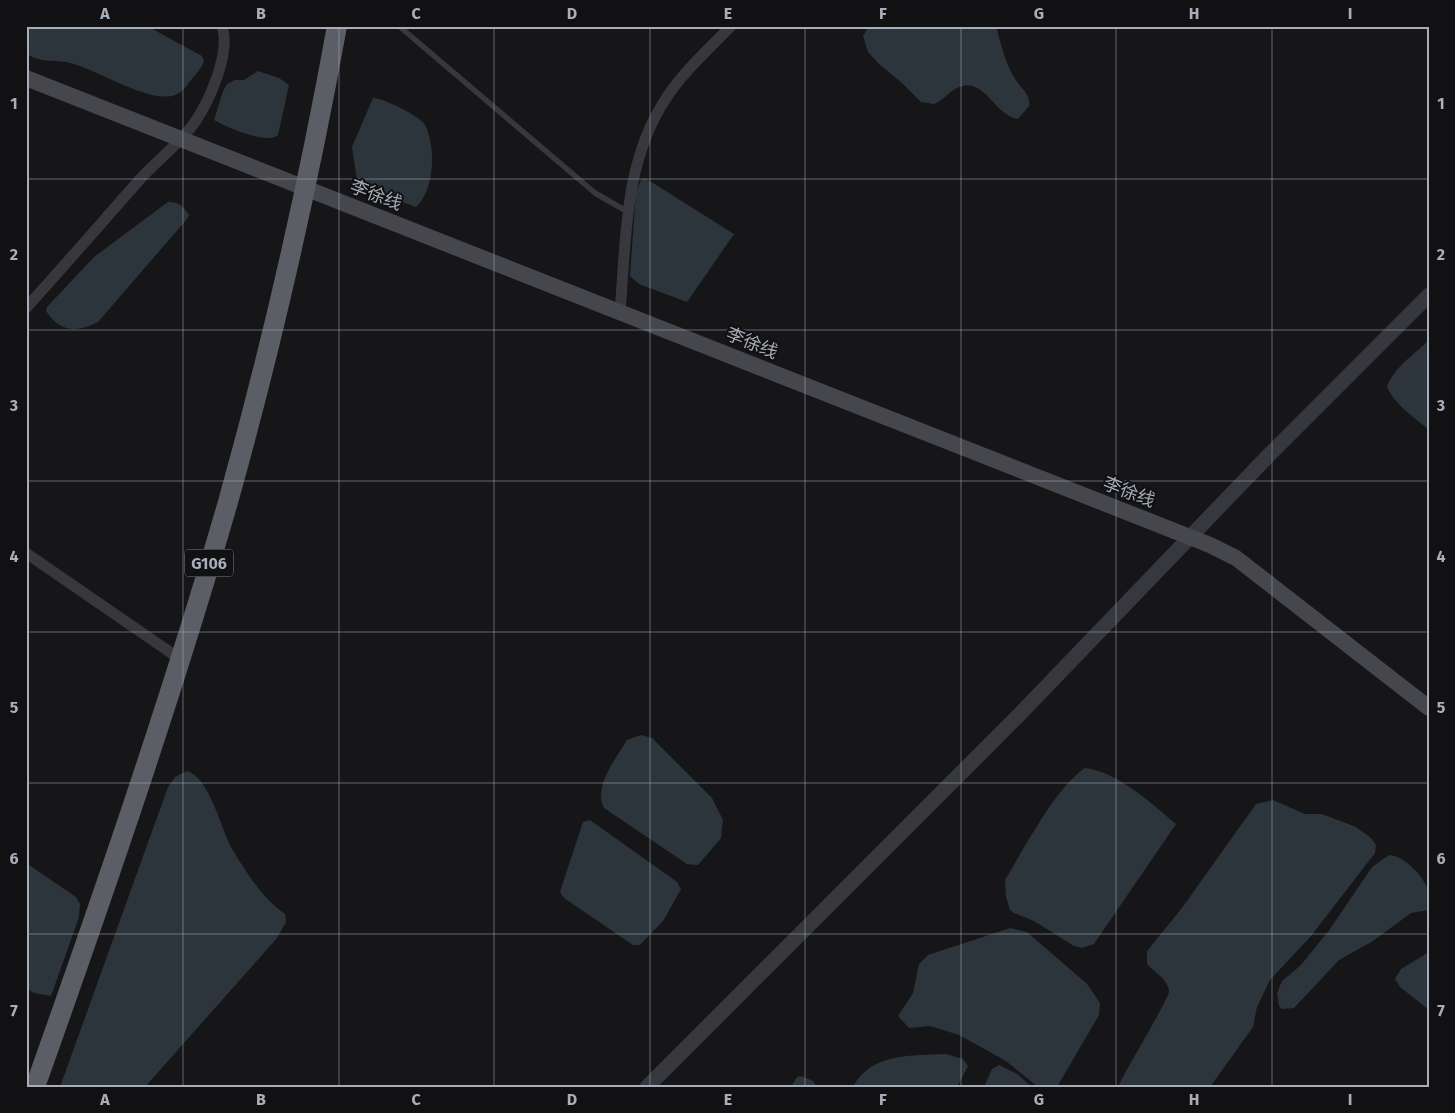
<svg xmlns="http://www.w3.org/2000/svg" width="1455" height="1113" viewBox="0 0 1455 1113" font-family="'Fira Sans','Noto Sans SC',sans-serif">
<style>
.water{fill:#2c353c}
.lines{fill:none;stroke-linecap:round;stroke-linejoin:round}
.service{stroke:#37383d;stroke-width:5.5}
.minor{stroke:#37383d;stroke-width:11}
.tertiary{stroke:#37383d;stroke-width:15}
.secondary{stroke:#45474d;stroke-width:16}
.trunk{stroke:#5b5e65;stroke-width:20}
.grid{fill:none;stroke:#a8adb8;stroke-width:1;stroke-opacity:0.55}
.labels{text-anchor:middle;stroke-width:4;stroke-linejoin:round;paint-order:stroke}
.shield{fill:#111113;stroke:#7b7e86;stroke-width:1}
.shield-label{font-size:16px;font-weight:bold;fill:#a8adb8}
.street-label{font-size:18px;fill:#a8adb8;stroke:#111113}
.neatline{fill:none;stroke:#a8adb8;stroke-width:2}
.grid-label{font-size:16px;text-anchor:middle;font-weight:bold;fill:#a8adb8}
</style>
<rect width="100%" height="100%" fill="#161618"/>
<g class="water">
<path d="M26,26H147L202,56L204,61C202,68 196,74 191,80C187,85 182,93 175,95C150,104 99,71 74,64C55,58 46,65 26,54Z"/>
<path d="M869,26H996C1001,45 1006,66 1017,82C1023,90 1031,96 1029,106L1018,119C996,116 986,81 963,86C951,88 945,100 934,104L921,102L901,82L880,65L868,52L863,36Z"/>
<path d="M258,71L279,78L289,85L278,135C267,145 226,127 214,120L223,91L227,84L235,80H244Z"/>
<path d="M373,98C383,98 420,116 425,125C436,147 435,189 416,207L367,189L357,181L352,147Z"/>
<path d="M645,178L734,234L687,302L639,284L630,276L636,192L641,180Z"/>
<path d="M168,202C178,201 184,207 189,215L187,219L98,322C76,333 60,332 46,311L47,307L94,257Z"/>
<path d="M1429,340V430C1414,417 1395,405 1387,387C1394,367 1415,354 1429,340Z"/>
<path d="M641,735L652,738L712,798L723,820L721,838L698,865L687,864L604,808C593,786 616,759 627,740Z"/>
<path d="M1085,768C1118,772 1151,803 1176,824L1094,944L1082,948L1074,946L1034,921L1014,913L1010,910L1006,897L1005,880C1024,849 1055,788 1085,768Z"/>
<path d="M187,771C210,778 221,829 232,849C246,872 263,899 285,914L286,922L277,938L145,1087H60L168,787L175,777Z"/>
<path d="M1273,800L1305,814H1322L1356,827L1371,838L1376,845L1375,853L1311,936L1270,980L1257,1007L1253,1027L1210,1087H1118C1125,1071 1170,997 1169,991C1168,979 1154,972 1147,964V951L1182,908L1256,804Z"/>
<path d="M590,820L677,882L681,889L663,921L640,945H633L564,898L560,892L583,822Z"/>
<path d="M1389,855C1405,856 1425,877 1429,893C1430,898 1429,905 1429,910L1411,913L1373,941L1339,960L1294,1008L1282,1009L1279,1006L1277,993L1282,981L1301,965L1330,929L1372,867Z"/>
<path d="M26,863L76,897L80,904L79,917L51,996L34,993L26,988Z"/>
<path d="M1010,928L1027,932L1087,984L1100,1003L1099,1015L1057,1087H1038L1006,1061L959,1035L930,1026L909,1028L898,1016L913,993L919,964L928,955Z"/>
<path d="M1429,952V1010L1400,987L1395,979L1401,969Z"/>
<path d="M946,1054L963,1059L968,1066L957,1087H853C871,1052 913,1056 946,1054Z"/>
<path d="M999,1065L1017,1074L1032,1087H984L992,1069Z"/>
<path d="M801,1076L813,1081L817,1087H791L797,1077Z"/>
</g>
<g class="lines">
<path class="service" d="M399,26L595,193L628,212"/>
<g class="minor">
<path d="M26,308C65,265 103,221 142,177C159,159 180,143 195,122C210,100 231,52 222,26"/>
<path d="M620,313C626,239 624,160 667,97C684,71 709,49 731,26"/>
<path d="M26,553L180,659"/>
</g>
<path class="tertiary" d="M647,1087L1020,714L1268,456L1429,295"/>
<path class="secondary" d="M26,78L1210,545L1236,558L1429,708"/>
<path class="trunk" d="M35,1087C104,893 171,699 228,502C272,345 308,186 337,26"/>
</g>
<path class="grid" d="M183,26V1087M339,26V1087M494,26V1087M650,26V1087M805,26V1087M961,26V1087M1116,26V1087M1272,26V1087M26,179H1429M26,330H1429M26,481H1429M26,632H1429M26,783H1429M26,934H1429"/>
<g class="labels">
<rect class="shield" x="185" y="549.5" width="48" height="27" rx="4"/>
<g class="shield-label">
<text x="209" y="569">G106</text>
</g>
<g class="street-label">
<text transform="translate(376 195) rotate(21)" y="6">李徐线</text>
<text transform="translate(752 343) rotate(22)" y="6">李徐线</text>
<text transform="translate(1129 492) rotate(21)" y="6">李徐线</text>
</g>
</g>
<rect width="1455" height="1113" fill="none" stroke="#111113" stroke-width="55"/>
<rect x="28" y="28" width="1400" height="1058" class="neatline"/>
<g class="grid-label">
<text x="105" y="19">A</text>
<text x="261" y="19">B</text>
<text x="416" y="19">C</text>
<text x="572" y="19">D</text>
<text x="728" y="19">E</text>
<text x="883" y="19">F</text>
<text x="1039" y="19">G</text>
<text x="1194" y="19">H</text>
<text x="1350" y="19">I</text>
<text x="14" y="109">1</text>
<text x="1441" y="109">1</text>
<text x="14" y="260">2</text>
<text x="1441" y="260">2</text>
<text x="14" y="411">3</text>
<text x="1441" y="411">3</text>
<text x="14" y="562">4</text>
<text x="1441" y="562">4</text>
<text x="14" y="713">5</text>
<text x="1441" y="713">5</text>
<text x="14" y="864">6</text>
<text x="1441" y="864">6</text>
<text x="14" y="1016">7</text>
<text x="1441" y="1016">7</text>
<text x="105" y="1105">A</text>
<text x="261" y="1105">B</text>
<text x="416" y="1105">C</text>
<text x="572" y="1105">D</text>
<text x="728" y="1105">E</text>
<text x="883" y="1105">F</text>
<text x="1039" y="1105">G</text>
<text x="1194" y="1105">H</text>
<text x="1350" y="1105">I</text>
</g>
</svg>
